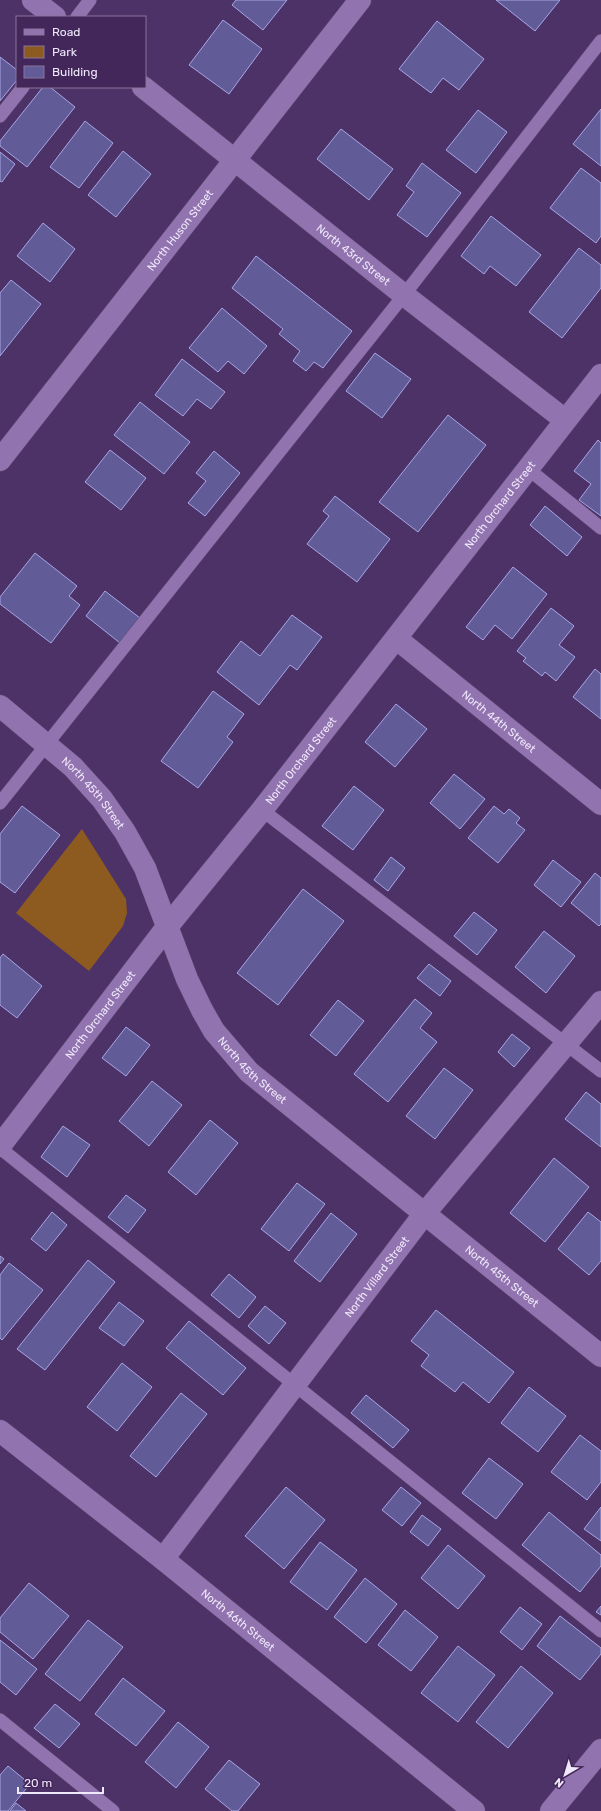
<svg xmlns="http://www.w3.org/2000/svg" width="601" height="1811" viewBox="0 0 601 1811" font-family="Rubik,sans-serif">
<style>
.green{fill:#8d5b20}
.building{fill:#615c97;stroke:#a9a6e6}
.lines{fill:none;stroke-linecap:round;stroke-linejoin:round}
.service-casing{stroke:#604a74;stroke-width:14}
.minor-casing{stroke:#604a74;stroke-width:23}
.tertiary-casing{stroke:#604a74;stroke-width:23}
.service{stroke:#9174af;stroke-width:13}
.minor{stroke:#9174af;stroke-width:22}
.tertiary{stroke:#9174af;stroke-width:22}
.labels{text-anchor:middle;stroke-width:3;stroke-linejoin:round;paint-order:stroke}
.street-label{font-size:11px;fill:#f0e8fb;stroke:#43275b}
</style>
<rect width="100%" height="100%" fill="#4d3267"/>
<path class="green" d="M82,829L126,899L127,913L123,926L89,971L16,913Z"/>
<g class="building">
<path d="M236,0H287L263,30L232,5Z"/>
<path d="M496,0H560L535,31Z"/>
<path d="M223,20L262,49L229,94L189,65Z"/>
<path d="M437,21L484,59L459,90L443,78L431,93L399,69Z"/>
<path d="M0,57L17,70V80L0,101Z"/>
<path d="M43,87H50L75,107L27,167L0,146V141Z"/>
<path d="M601,109V166L573,144Z"/>
<path d="M478,110L507,132L476,173L446,150Z"/>
<path d="M85,121L113,143L79,188L50,167Z"/>
<path d="M341,129L393,169L369,200L317,159Z"/>
<path d="M123,151L151,174L116,217L88,195Z"/>
<path d="M0,152L15,164L2,182L0,181Z"/>
<path d="M422,163L461,193L427,237L397,215L414,192L406,186Z"/>
<path d="M581,168L601,183V236L596,243L550,208Z"/>
<path d="M491,216L541,255L516,286L490,266L484,274L461,256Z"/>
<path d="M43,223L75,249L50,282L17,256Z"/>
<path d="M579,248L601,265V288L562,338L529,312Z"/>
<path d="M256,256L352,331L323,368L314,362L306,371L293,361L300,351L279,334L283,329L232,288Z"/>
<path d="M11,280L41,304L0,356V293Z"/>
<path d="M222,308L267,346L244,374L228,361L218,372L189,348Z"/>
<path d="M375,353L411,379L382,418L346,391Z"/>
<path d="M182,359L225,392L211,409L197,399L183,416L155,395Z"/>
<path d="M140,402L190,442L164,474L114,435Z"/>
<path d="M448,415L486,445L418,532L379,502Z"/>
<path d="M598,440L601,443V516L579,500L591,484L574,471Z"/>
<path d="M110,450L146,478L121,510L85,482Z"/>
<path d="M214,451L240,473L205,516L188,503L206,481L196,473Z"/>
<path d="M335,496L390,539L357,582L307,544L329,516L323,511Z"/>
<path d="M545,506L582,537L567,556L530,525Z"/>
<path d="M35,553L77,586L69,596L80,605L51,643L0,604V597Z"/>
<path d="M513,567L547,594L512,639L495,625L483,640L466,627Z"/>
<path d="M105,591L140,618L120,643L86,616Z"/>
<path d="M551,608L574,626L559,645L575,657L556,681L545,672L542,676L523,661L526,658L517,651Z"/>
<path d="M292,615L322,637L297,670L290,665L259,705L217,672L241,641L260,656Z"/>
<path d="M595,669L601,674V719L573,697Z"/>
<path d="M213,691L244,714L227,737L233,742L198,788L161,761Z"/>
<path d="M396,704L427,729L395,767L365,742Z"/>
<path d="M454,774L485,799L460,829L430,803Z"/>
<path d="M354,786L384,810L353,850L322,826Z"/>
<path d="M22,806L60,835L15,893L0,882V834Z"/>
<path d="M494,806L504,814L509,809L520,818L516,823L525,830L498,863L468,838Z"/>
<path d="M391,857L405,868L388,891L374,880Z"/>
<path d="M553,860L581,882L561,907L534,885Z"/>
<path d="M595,873L601,878V924L599,926L571,903Z"/>
<path d="M303,889L344,921L278,1005L237,973Z"/>
<path d="M474,912L497,930L477,955L454,936Z"/>
<path d="M544,931L575,956L546,993L515,967Z"/>
<path d="M3,954L42,986L17,1018L0,1005V958Z"/>
<path d="M429,964L451,981L440,996L417,978Z"/>
<path d="M415,999L432,1013L420,1028L437,1042L388,1102L354,1074Z"/>
<path d="M338,1000L364,1021L336,1056L310,1035Z"/>
<path d="M126,1027L150,1045L126,1076L102,1058Z"/>
<path d="M512,1034L530,1048L514,1067L498,1052Z"/>
<path d="M444,1068L473,1090L435,1139L406,1116Z"/>
<path d="M152,1081L182,1105L149,1146L119,1121Z"/>
<path d="M586,1092L601,1104V1147L565,1119Z"/>
<path d="M210,1120L238,1143L196,1195L168,1172Z"/>
<path d="M63,1126L90,1145L67,1177L41,1157Z"/>
<path d="M554,1158L589,1187L545,1242L510,1213Z"/>
<path d="M297,1183L325,1204L289,1251L261,1229Z"/>
<path d="M126,1195L146,1210L128,1233L108,1217Z"/>
<path d="M52,1212L67,1225L46,1251L31,1239Z"/>
<path d="M588,1212L601,1222V1261L589,1275L558,1249Z"/>
<path d="M331,1213L357,1234L320,1282L294,1261Z"/>
<path d="M0,1256L4,1259L0,1264Z"/>
<path d="M88,1260L115,1282L45,1370L17,1349Z"/>
<path d="M9,1263L43,1290L2,1340L0,1338V1275Z"/>
<path d="M229,1274L256,1297L239,1318L211,1295Z"/>
<path d="M119,1302L144,1321L124,1346L99,1328Z"/>
<path d="M265,1306L286,1323L269,1344L248,1326Z"/>
<path d="M436,1310L514,1372L489,1403L463,1382L455,1392L421,1366L429,1355L411,1341Z"/>
<path d="M189,1321L246,1368L223,1395L166,1348Z"/>
<path d="M122,1363L152,1387L117,1431L87,1407Z"/>
<path d="M529,1387L566,1416L538,1452L501,1423Z"/>
<path d="M181,1393L207,1414L156,1477L130,1456Z"/>
<path d="M366,1395L409,1430L393,1448L351,1413Z"/>
<path d="M580,1435L601,1451V1482L587,1500L551,1472Z"/>
<path d="M489,1458L523,1484L496,1519L462,1493Z"/>
<path d="M286,1487L325,1520L284,1569L245,1536Z"/>
<path d="M401,1487L421,1503L402,1526L382,1510Z"/>
<path d="M601,1507V1541L584,1529Z"/>
<path d="M549,1512L601,1555V1566L580,1592L522,1545Z"/>
<path d="M422,1515L441,1529L428,1546L410,1532Z"/>
<path d="M320,1542L357,1570L327,1610L290,1582Z"/>
<path d="M448,1545L485,1576L458,1609L421,1578Z"/>
<path d="M365,1578L397,1604L366,1643L334,1617Z"/>
<path d="M29,1583L69,1616L33,1659L0,1632V1618Z"/>
<path d="M601,1606V1615L596,1612Z"/>
<path d="M520,1607L542,1624L522,1650L500,1632Z"/>
<path d="M405,1610L438,1637L411,1671L378,1645Z"/>
<path d="M560,1616L601,1648V1654L580,1680L537,1646Z"/>
<path d="M88,1620L123,1647L80,1701L45,1674Z"/>
<path d="M0,1640L37,1669L16,1695L0,1682Z"/>
<path d="M458,1646L495,1675L458,1722L421,1693Z"/>
<path d="M521,1666L553,1693L508,1748L476,1722Z"/>
<path d="M123,1678L165,1711L136,1746L95,1714Z"/>
<path d="M55,1704L80,1724L59,1748L34,1728Z"/>
<path d="M178,1722L209,1747L176,1788L145,1762Z"/>
<path d="M229,1760L260,1784L238,1811H232L205,1789Z"/>
<path d="M8,1766L30,1784L8,1811H0V1775Z"/>
<path d="M16,1803L26,1811H10Z"/>
</g>
<g class="lines">
<g class="service-casing">
<g id="service">
<path d="M77,17L90,0"/>
<path d="M0,116L23,87"/>
<path d="M527,468L601,528"/>
<path d="M0,803L404,295L601,41"/>
<path d="M262,810L601,1071"/>
<path d="M0,1148L601,1631"/>
<path d="M0,1720L113,1811"/>
</g>
</g>
<g class="minor-casing">
<g id="minor">
<path d="M33,0L55,17"/>
<path id="s1" d="M143,87L404,295L565,420"/>
<path id="s2" d="M0,460L360,0"/>
<path id="s3" d="M397,639L601,804"/>
<path id="s4" d="M163,1559L425,1213L601,1002"/>
<path d="M551,1811L601,1750"/>
</g>
</g>
<g class="tertiary-casing">
<g id="tertiary">
<path id="s5" d="M0,706L73,767L102,799L125,832L145,868L187,979L202,1010L214,1031L249,1072L601,1356"/>
<path id="s6" d="M0,1146L167,927L262,810L601,375"/>
<path id="s7" d="M0,1431L163,1559L474,1811"/>
</g>
</g>
<use href="#service" class="service"/>
<use href="#minor" class="minor"/>
<use href="#tertiary" class="tertiary"/>
</g>
<g class="labels">
<g class="street-label">
<text dy="4" stroke="none"><textPath href="#s2" startOffset="292">North Huson Street</textPath></text>
<text dy="4" stroke="none"><textPath href="#s1" startOffset="269">North 43rd Street</textPath></text>
<text dy="4" stroke="none"><textPath href="#s6" startOffset="813">North Orchard Street</textPath></text>
<text dy="4" stroke="none"><textPath href="#s3" startOffset="131">North 44th Street</textPath></text>
<text dy="4" stroke="none"><textPath href="#s6" startOffset="489">North Orchard Street</textPath></text>
<text dy="4" stroke="none"><textPath href="#s5" startOffset="128">North 45th Street</textPath></text>
<text dy="4" stroke="none"><textPath href="#s6" startOffset="165">North Orchard Street</textPath></text>
<text dy="4" stroke="none"><textPath href="#s5" startOffset="452">North 45th Street</textPath></text>
<text dy="4" stroke="none"><textPath href="#s5" startOffset="776">North 45th Street</textPath></text>
<text dy="4" stroke="none"><textPath href="#s4" startOffset="354">North Villard Street</textPath></text>
<text dy="4" stroke="none"><textPath href="#s7" startOffset="304">North 46th Street</textPath></text>
</g>
</g>
<rect x="16" y="16" width="130" height="72" fill="#43275b" stroke="#88749b"/>
<rect x="24" y="29" width="20" height="6" fill="#9174af" stroke="#88749b"/>
<text x="52" y="36" font-size="12" fill="#f0e8fb">Road</text>
<rect x="24" y="46" width="20" height="12" fill="#8d5b20" stroke="#88749b"/>
<text x="52" y="56" font-size="12" fill="#f0e8fb">Park</text>
<rect x="24" y="66" width="20" height="12" fill="#615c97" stroke="#88749b"/>
<text x="52" y="76" font-size="12" fill="#f0e8fb">Building</text>
<g transform="translate(565 1775) rotate(218)" stroke="#43275b" stroke-width="3" paint-order="stroke">
<path d="M0-3L7 15L0 10L-7 15Z" fill="#f0e8fb"/>
<text y="-6" font-size="11" font-weight="bold" text-anchor="middle" fill="#f0e8fb">N</text>
</g>
<path d="M18 1787v6h85v-6" fill="none" stroke="#f0e8fb" stroke-width="2"/>
<text x="24" y="1787" font-size="12" fill="#f0e8fb" stroke="#43275b" stroke-width="3" paint-order="stroke">20 m</text>
</svg>
